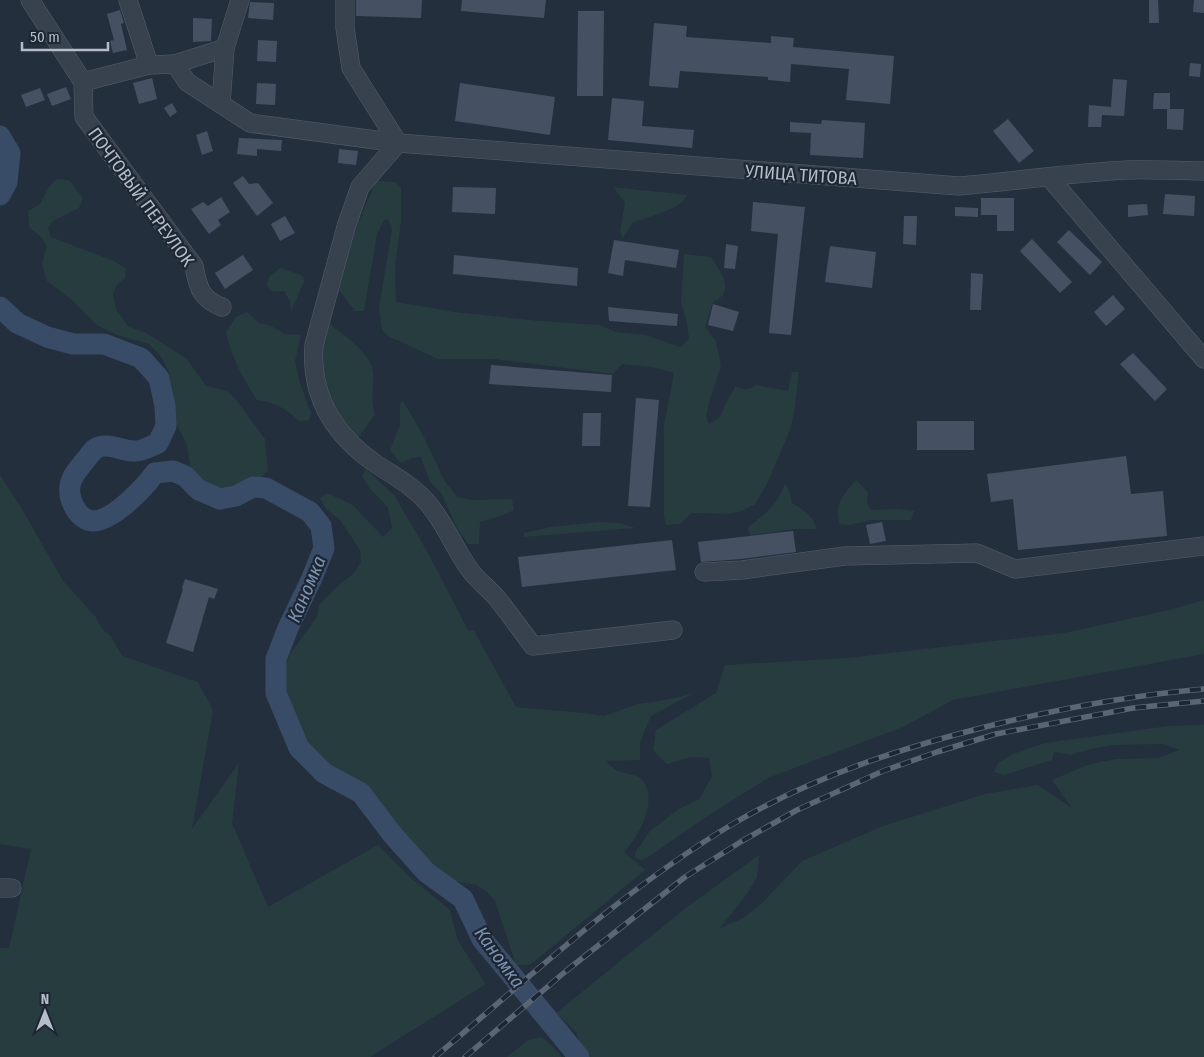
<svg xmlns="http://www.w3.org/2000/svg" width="1204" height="1057" viewBox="0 0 1204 1057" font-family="'Fira Sans Condensed',sans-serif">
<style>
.green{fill:#263c3f}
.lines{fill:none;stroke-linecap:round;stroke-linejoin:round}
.river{stroke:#394c67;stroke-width:21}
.building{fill:#455162}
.minor-casing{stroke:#565f6c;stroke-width:19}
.minor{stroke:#38414e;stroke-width:18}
.rail-casing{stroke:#5a6575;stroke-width:5.5}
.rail{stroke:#1d2633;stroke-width:4;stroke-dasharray:11;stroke-linecap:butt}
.labels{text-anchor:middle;stroke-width:4.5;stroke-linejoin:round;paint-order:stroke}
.street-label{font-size:18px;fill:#b4bcc9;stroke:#1d2633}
.water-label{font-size:19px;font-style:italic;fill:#7c92b1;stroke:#1d2633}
</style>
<rect width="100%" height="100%" fill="#242f3e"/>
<g class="green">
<path d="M56,179L69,180L83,198L79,208L53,221L48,228L51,237L114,261L126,269L125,278L116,286L113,295L116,309L128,326L146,333L187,359L206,386L227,391L234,397L265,439L268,471L242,492H218L191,468L186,442L176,424L173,390L169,372L161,357L149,344L117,335L97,325L72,300L47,281L42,264L47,246L41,237L29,227L28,211L40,204L49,187Z"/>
<path d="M376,181L395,182L401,188V221L395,266L396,302L454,312L540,321L600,325L616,332L646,335L680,347L689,339L687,323L681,303L684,254L711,257C721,272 736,292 713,302L705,327L716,341L721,366L709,403L706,416L709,424L720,417L727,401L736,386C744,391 748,390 756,385L788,391L792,372H799L794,413L790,430L767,484L755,504L742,511L731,514L692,513L680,524L666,525L664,516V425L674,373L652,367L622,364L613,374L494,359H438L388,336L382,330L379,307L392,230L388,219L384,220L377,234L364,311H355L339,290L347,249Z"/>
<path d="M613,187L621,188L688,195C678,211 649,216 632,223L623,238L620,232L625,202Z"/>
<path d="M280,268L301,275L305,280L291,311L290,301L284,291L273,292L267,286L269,277Z"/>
<path d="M247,312L259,323L271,326L285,334L301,335L295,361L300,383L311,413L309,420L299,421C286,409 275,402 257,400C242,377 232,359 226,332L236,317Z"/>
<path d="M329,324C343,334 368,351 372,368C376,384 369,397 375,414L358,438C350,428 340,418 334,407C320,381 322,354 324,326Z"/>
<path d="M403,401L423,435L444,480L457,497L471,500L512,499L514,510L501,516L480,522L479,544H468L457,528L441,493L430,482L421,457L412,458L402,463L398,460L390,450L400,425V404Z"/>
<path d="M366,469L394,495L427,551L468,630L474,631L516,707L584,713L604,716L638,704L665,700L692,694L651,716L640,742V760L606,761C609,764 613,769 618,771C625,774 634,773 640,778C661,795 639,837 624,852L645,870L530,965H516L495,901L487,892L476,885L442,879L422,864L358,786L351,780L321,768L312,757L297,733L286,707L281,678L290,654L317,617L319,605L339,585L354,573L361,562L360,550L340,520L325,508L320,498L327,493L353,505L383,537L392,528L388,507L370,489L362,476Z"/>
<path d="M0,475L22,509L63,581L95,616L102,629L111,636L122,656L198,682L213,710L192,829L239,763L232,823L268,907L378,845L412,879L450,910L458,941L486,984L370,1057H0V948H9L31,849L0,844Z"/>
<path d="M856,480L868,492L867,504L871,510L897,509L914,511L911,520H871L850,525L840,524C833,505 844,494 856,480Z"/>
<path d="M785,483L789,490L792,503C802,509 815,517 816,529H796L750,535L748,527C767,513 777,505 785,483Z"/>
<path d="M599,522L620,523L635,528L523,537L524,533L550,527Z"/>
<path d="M1204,600V654L953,700L903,727L768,778L703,819L647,858L640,860L635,858V853L650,831L679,809L699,799L712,777L709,758L691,757L667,764L653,750L656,730L716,693L725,665L847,658L1064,633L1169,610Z"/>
<path d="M1204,725V1057H586L581,1048L577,1033L556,1013L687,907L759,855L757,877L747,894L719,929L743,918L762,903L802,861L883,826L985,794L1038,785L1072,808L1052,780L1087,765L1116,759L1158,758L1179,750L1163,744L1112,745L1091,749L1071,755L1054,752L1052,760L1004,775L994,772L998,763L1013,754L1045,743L1169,726Z"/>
<path d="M542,1037L554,1048L562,1057H507L528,1040Z"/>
</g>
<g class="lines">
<g class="river">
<path d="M0,136L10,153L7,182L0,195"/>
<path d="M0,307L17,323L47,337L73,344H104L141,358L159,378L165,406L166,426L158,443C151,446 143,451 136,451C122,452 108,441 95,449C91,452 87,459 83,463C77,471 71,477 70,486C68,500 78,520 93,521C113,521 144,488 155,473L173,471L185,476L199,490L220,499L236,496L253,487L266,488L310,512L321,526L324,548L312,578L288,628L276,659V693L299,748L324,773L361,793L392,834L426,872L463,899L482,939L579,1057"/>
</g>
</g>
<g class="building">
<path d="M356,0H422L421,18L356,16Z"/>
<path d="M462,0H546L544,18L461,11Z"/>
<path d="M1149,0H1158L1159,23H1149Z"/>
<path d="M1194,0H1204V13L1193,12Z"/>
<path d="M250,2L274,3L273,20L248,18Z"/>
<path d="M120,10L124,23L121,24L127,50L113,53L110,41L114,40L107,14Z"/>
<path d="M578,11H604L603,96H577Z"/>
<path d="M193,18L212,19L211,41L193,42Z"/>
<path d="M654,23L687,26L686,37L771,43V36L794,38L793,47L894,56L890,104L846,100L849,69L791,64L790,82L768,80V77L680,71L678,88L649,86Z"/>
<path d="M258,40L277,41L276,62L257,61Z"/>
<path d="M1190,63L1201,64L1200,77L1189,76Z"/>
<path d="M152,78L157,99L139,104L133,83Z"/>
<path d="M1113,79L1127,80L1124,116L1102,115L1101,127H1088L1089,105L1111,107Z"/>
<path d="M257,83L276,84L275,105L256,104Z"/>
<path d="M460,83L555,97L550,135L455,121Z"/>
<path d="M66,87L71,99L52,106L47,94Z"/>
<path d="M40,88L45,100L26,107L21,95Z"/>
<path d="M1154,93H1170V109H1153Z"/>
<path d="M612,98L644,101L642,126L694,130L692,148L608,140Z"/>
<path d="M172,103L177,112L170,117L164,108Z"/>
<path d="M1167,109H1184L1183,130L1167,129Z"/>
<path d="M1008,119L1034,151L1019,163L993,131Z"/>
<path d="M822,120L865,123L863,158L810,155L811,133L790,132V122L821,124Z"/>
<path d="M207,131L213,151L202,155L196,135Z"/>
<path d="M239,138L282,140L281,151L257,149V156L237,154Z"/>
<path d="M339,149L358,151L356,165L338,163Z"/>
<path d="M243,176L249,184L258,183L273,203L257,216L233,183Z"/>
<path d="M453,187L496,188L495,214L452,212Z"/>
<path d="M1165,194L1195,196L1194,216L1163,214Z"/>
<path d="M221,197L230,212L218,220L221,225L209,234L191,209L203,202L208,206Z"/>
<path d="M981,198H1014V231H997V215H981Z"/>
<path d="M753,202L805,207L791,335L769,333L778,234L751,231Z"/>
<path d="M1147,204L1148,215L1128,217V205Z"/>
<path d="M955,207L978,208V217L955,216Z"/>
<path d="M285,216L295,233L280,241L271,224Z"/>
<path d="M904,216H917L916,245L903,244Z"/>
<path d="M1069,230L1102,262L1090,275L1057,242Z"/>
<path d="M1032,239L1072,282L1060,293L1020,251Z"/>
<path d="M614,240L679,250L676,268L625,260L623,276L608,273Z"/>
<path d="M726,244L738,246L735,269L724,268Z"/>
<path d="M830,246L876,252L872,288L825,282Z"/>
<path d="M243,255L253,270L225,289L215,273Z"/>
<path d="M454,255L578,268L577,286L453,274Z"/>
<path d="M971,273L983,274L981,310H970Z"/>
<path d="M1113,295L1125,309L1106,326L1094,312Z"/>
<path d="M713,304L739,312L733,331L708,325Z"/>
<path d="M608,307L678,314L677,326L609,321Z"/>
<path d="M1133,353L1167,389L1155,401L1120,364Z"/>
<path d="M491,365L612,375L611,392L489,384Z"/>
<path d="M636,398L659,400L650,507L628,506Z"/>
<path d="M583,413H601L600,446H582Z"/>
<rect x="917" y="421" width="57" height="29"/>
<path d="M1126,456L1131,494L1163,491L1167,536L1018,550L1013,499L991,502L987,474Z"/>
<path d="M882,522L886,541L870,544L866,525Z"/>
<path d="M793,531L796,552L741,559L701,562L698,542Z"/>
<path d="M672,540L676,570L522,587L518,557Z"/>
<path d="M185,579L218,589L214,599L209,597L193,652L166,643L183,589L182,588Z"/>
</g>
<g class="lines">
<g class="minor-casing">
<g id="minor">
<path d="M30,0L83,82L84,117L194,266C198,288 201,299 222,307"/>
<path d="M128,0L149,65"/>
<path d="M345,0V28L351,68L398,143"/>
<path d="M225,48L240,0"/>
<path d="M175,64L225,48L221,104"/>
<path d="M83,82L149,65L175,64L187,82L250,123L398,143L959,186C1015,181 1071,173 1127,170C1153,169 1179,171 1204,171"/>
<path d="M398,143L360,187L346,227L314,345C310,396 334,435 376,464C394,476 413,486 427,502C445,523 454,548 470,570C477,580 488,588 496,597C509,613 521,630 533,646L673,630"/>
<path d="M1049,177L1204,359"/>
<path d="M704,572L742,570L845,556L977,553L1015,569L1204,546"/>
<path d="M0,888H12"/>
</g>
</g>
<use href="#minor" class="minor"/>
<g class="rail-casing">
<g id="rail">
<path d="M435,1057C531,976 623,890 731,825C815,775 907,746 1001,723C1068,707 1136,695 1204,689"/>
<path d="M465,1057L566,971L685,877L742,841L797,810L883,771L937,752L996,734L1133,708L1204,701"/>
</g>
</g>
<use href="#rail" class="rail"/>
</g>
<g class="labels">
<g class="street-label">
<text transform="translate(801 175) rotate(4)" y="6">УЛИЦА ТИТОВА</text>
<text transform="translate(141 197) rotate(54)" y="6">ПОЧТОВЫЙ ПЕРЕУЛОК</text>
</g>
<g class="water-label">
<text transform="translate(306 589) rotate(-67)" y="7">Каномка</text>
<text transform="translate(500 957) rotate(54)" y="7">Каномка</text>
</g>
</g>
<g transform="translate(45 1012)" stroke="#1d2633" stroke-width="4" paint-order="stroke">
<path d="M0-4L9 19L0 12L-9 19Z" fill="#b4bcc9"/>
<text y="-8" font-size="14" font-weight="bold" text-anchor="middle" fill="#b4bcc9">N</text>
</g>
<path d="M22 42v8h86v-8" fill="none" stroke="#b4bcc9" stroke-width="2.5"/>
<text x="30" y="42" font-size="15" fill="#b4bcc9" stroke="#1d2633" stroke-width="4" paint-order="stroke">50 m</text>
</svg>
